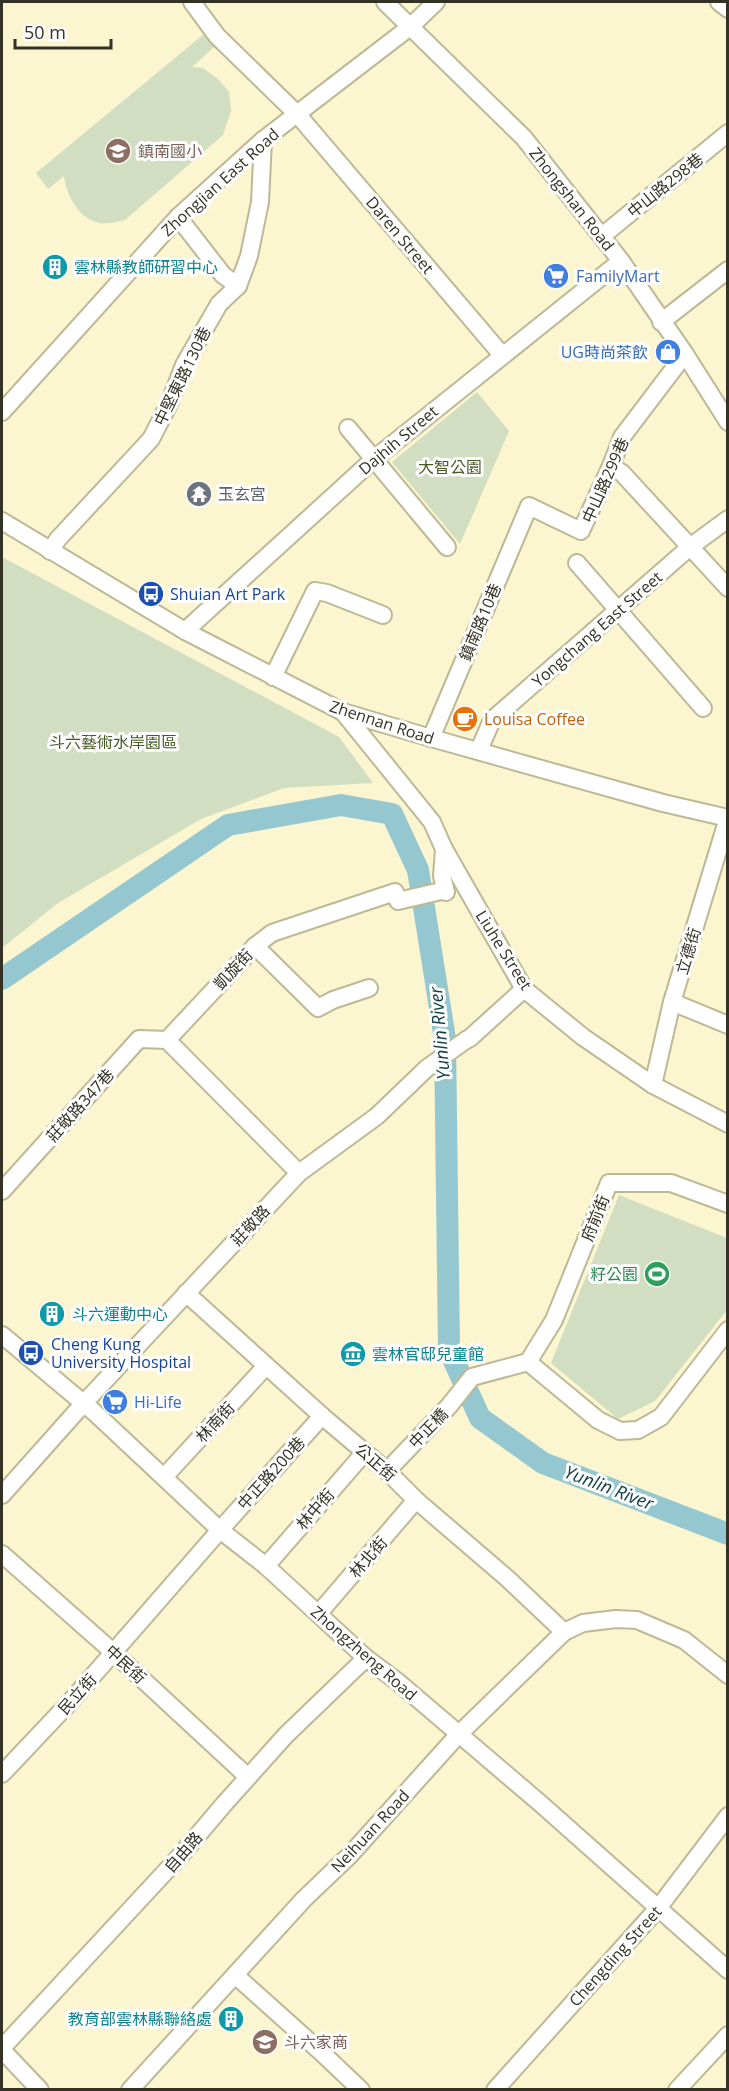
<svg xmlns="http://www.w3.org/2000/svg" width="729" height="2091" viewBox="0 0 729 2091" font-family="'Open Sans','Noto Sans TC',sans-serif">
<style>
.green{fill:#d1dec1}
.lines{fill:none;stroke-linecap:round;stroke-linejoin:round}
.river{stroke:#94c7cf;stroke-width:22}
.minor-casing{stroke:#bdb895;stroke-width:20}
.minor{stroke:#fff;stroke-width:16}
.labels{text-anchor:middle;stroke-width:6;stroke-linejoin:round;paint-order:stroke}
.education-label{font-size:16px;fill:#785e54;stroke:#fff;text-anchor:start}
.street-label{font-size:16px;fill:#343224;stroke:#fff}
.culture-label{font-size:16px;fill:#0d838f;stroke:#fff;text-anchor:start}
.shop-label{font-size:16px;fill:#366cbe;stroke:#fff;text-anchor:start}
.park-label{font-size:16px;fill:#465b24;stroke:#fff}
.worship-label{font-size:16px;fill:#5b616d;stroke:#fff;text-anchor:start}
.transit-label{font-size:16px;fill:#164399;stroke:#fff;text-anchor:start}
.food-label{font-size:16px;fill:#c56008;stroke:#fff;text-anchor:start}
.leisure-label{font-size:16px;fill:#27864d;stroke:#fff;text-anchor:end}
.water-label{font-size:18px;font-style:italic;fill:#0f3f45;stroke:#fff}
</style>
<rect width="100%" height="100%" fill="#fbf5d0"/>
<g class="green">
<path d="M204,34L214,47L192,67L203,68L219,80L229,92L231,111L223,135L125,220C115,222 105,225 96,222C77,216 66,193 64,176L48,189L36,173Z"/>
<path d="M477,392L509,431L460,544L392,462Z"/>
<path d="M2,557L339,737L373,783L284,788L201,819L58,903L2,948Z"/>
<path d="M619,1195L727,1238V1310L655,1401L618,1419L551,1363Z"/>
</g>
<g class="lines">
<path class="river" d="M2,979L228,825L341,805L392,814L418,870L445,1039L449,1350L480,1418L543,1463L728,1534"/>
<g class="minor-casing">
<g id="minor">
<path d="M192,2L217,36L298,115L502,355"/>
<path d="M385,2L524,138L621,261L685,354L728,422"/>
<path d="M719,2L728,9"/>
<path d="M178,217L223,275L238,286"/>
<path d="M602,236L728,133"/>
<path d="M661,322L728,270"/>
<path d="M2,412L178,217L263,140L410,27L436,2"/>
<path d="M348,428L447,547"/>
<path d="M611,466L622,473L728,588"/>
<path d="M2,521L185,631L343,712L431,738L663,803L728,818"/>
<path d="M50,551L58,539L151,439L169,404L184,365L219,304L238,286L249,256L260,202L263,140"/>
<path d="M577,563L703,708"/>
<path d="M185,631L374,459L621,261"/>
<path d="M273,677L315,591L327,593L383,615"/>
<path d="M343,712L432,822L444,849L524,989L583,1037L653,1085L728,1124"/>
<path d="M431,738L529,506L581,531L611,466L622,437L685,354"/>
<path d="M479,750L492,720L690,547L728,519"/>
<path d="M255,946L318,1008L333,1000L369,988"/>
<path d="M672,1002L728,1025"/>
<path d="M167,1040L255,946L272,933L395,892L398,901L441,891L446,892L442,876L444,849"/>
<path d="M167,1040L299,1173"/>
<path d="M653,1085L672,1002L728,818"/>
<path d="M2,1191L139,1039L167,1040"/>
<path d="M186,1293L322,1416L387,1471L416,1500L508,1579L564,1632"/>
<path d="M2,1335L94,1412L220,1530L266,1566L366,1658L398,1682L541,1804L728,1970"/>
<path d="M528,1362L554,1320L609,1183H671L728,1204"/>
<path d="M387,1471L449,1406L472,1377L528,1362L598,1420L620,1431L638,1430L661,1417L728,1330"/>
<path d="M164,1477L266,1366"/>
<path d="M2,1495L84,1403L299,1173L377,1116L427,1068L466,1040L470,1038L524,989"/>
<path d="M2,1554L113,1652L248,1777"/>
<path d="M266,1566L365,1452"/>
<path d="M319,1613L416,1500"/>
<path d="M2,1774L70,1702L220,1530L322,1416"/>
<path d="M235,1975L321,2052L361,2090"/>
<path d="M2,2048L180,1856L225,1803L286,1735L366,1658"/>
<path d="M2,2050L40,2090"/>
<path d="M130,2090L304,1899L350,1855L458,1735L564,1632L583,1623L616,1619L637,1620L684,1640L728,1675"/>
<path d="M495,2090L659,1907L728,1816"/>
<path d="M677,2090L728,2035"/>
</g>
</g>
<use href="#minor" class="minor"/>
</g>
<defs>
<g id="school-disc" transform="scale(1.35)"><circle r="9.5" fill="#8d6e63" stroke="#fff"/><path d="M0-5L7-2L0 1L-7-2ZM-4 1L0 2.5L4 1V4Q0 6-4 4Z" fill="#fff"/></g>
<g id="building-disc" transform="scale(1.35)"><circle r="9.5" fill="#0f9aa8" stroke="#fff"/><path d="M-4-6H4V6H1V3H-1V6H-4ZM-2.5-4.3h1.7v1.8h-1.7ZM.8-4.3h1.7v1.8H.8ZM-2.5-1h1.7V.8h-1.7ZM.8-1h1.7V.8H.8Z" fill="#fff"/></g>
<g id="supermarket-disc" transform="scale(1.35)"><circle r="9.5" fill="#3f7fe0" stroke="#fff"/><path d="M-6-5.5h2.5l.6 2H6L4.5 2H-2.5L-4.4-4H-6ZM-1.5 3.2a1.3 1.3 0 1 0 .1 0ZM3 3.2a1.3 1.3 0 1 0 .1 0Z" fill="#fff"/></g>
<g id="shop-disc" transform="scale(1.35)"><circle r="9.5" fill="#3f7fe0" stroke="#fff"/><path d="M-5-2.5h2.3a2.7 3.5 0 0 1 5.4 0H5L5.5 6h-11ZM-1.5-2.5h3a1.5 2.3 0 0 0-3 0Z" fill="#fff"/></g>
<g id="temple-disc" transform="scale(1.35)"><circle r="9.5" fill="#6b7280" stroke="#fff"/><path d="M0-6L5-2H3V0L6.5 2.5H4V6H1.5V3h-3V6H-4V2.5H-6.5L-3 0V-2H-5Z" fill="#fff"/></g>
<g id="bus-disc" transform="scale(1.35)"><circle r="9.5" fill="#1a4fb4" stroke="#fff"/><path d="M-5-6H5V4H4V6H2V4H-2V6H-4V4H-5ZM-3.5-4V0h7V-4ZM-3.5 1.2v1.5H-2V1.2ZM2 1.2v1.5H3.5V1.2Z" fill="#fff"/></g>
<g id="cafe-disc" transform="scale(1.35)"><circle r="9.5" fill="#e8710a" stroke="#fff"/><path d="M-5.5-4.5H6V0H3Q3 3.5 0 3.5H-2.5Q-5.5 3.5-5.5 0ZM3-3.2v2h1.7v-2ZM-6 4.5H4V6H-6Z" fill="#fff"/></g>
<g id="stadium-disc" transform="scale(1.35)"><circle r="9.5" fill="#2e9e5b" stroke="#fff"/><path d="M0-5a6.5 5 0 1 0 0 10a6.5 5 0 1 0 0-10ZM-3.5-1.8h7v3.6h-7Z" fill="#fff"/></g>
<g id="museum-disc" transform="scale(1.35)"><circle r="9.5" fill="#0f9aa8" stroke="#fff"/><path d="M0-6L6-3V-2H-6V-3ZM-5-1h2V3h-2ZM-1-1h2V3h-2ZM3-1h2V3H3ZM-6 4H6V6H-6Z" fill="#fff"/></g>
</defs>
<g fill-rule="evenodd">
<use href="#school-disc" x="118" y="151"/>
<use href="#building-disc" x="55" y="267"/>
<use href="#supermarket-disc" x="556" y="276"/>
<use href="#shop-disc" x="668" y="352"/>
<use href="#temple-disc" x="199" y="494"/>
<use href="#bus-disc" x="151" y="594"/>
<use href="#cafe-disc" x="465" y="719"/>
<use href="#stadium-disc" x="657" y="1274"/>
<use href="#building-disc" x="52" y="1314"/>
<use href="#bus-disc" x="31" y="1353"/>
<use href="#museum-disc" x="353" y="1354"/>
<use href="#supermarket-disc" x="115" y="1402"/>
<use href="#building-disc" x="231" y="2019"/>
<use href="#school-disc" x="265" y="2042"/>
</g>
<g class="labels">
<g class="education-label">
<text x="138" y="157">鎮南國小</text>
<text x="284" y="2048">斗六家商</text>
</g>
<g class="street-label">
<text transform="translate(220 182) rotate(-42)" y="6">Zhongjian East Road</text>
<text transform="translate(665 185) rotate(-39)" y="6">中山路298巷</text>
<text transform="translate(572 199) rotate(52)" y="6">Zhongshan Road</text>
<text transform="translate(400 235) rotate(50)" y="6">Daren Street</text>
<text transform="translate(182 376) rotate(-64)" y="6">中堅東路130巷</text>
<text transform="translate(398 440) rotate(-40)" y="6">Dajhih Street</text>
<text transform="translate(605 480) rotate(-66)" y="6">中山路299巷</text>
<text transform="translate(480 622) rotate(-67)" y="6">鎮南路10巷</text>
<text transform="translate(597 629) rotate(-41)" y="6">Yongchang East Street</text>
<text transform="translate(382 722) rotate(18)" y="6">Zhennan Road</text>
<text transform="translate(504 950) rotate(58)" y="6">Liuhe Street</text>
<text transform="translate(688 951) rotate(-73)" y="6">立德街</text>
<text transform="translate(233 969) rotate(-47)" y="6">凱旋街</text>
<text transform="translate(80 1105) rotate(-48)" y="6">莊敬路347巷</text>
<text transform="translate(595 1218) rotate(-68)" y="6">府前街</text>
<text transform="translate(250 1225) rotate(-47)" y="6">莊敬路</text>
<text transform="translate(215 1422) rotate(-47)" y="6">林南街</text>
<text transform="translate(428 1428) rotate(-46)" y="6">中正橋</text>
<text transform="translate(376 1462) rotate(41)" y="6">公正街</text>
<text transform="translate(271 1473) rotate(-48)" y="6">中正路200巷</text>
<text transform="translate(315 1509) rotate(-49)" y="6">林中街</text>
<text transform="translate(368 1557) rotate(-49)" y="6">林北街</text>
<text transform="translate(364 1653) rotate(41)" y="6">Zhongzheng Road</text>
<text transform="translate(126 1664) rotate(43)" y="6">中民街</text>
<text transform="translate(77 1694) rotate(-48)" y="6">民立街</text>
<text transform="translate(370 1831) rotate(-47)" y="6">Neihuan Road</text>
<text transform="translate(183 1852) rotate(-49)" y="6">自由路</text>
<text transform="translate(615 1956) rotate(-48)" y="6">Chengding Street</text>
</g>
<g class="culture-label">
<text x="74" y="273">雲林縣教師研習中心</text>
<text x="72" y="1320">斗六運動中心</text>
<text x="372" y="1360">雲林官邸兒童館</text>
<text x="212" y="2025" text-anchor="end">教育部雲林縣聯絡處</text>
</g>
<g class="shop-label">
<text x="576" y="282">FamilyMart</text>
<text x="648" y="358" text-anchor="end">UG時尚茶飲</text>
<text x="134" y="1408">Hi-Life</text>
</g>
<g class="park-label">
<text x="450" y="473">大智公園</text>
<text x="113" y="748">斗六藝術水岸園區</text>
</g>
<g class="worship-label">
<text x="218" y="500">玉玄宮</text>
</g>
<g class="transit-label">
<text x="170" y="600">Shuian Art Park</text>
<text x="51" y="1350">Cheng Kung<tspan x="51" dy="18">University Hospital</tspan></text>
</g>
<g class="food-label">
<text x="484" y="725">Louisa Coffee</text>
</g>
<g class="leisure-label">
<text x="638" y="1280">籽公園</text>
</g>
<g class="water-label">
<text transform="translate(440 1033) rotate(-95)" y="6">Yunlin River</text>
<text transform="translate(609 1488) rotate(21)" y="6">Yunlin River</text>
</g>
</g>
<rect width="729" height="2091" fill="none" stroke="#343224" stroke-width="6"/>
<path d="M15 39v9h96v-9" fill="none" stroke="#343224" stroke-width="3"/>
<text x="24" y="39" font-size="18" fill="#343224" stroke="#ffffff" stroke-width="4.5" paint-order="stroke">50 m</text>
</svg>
